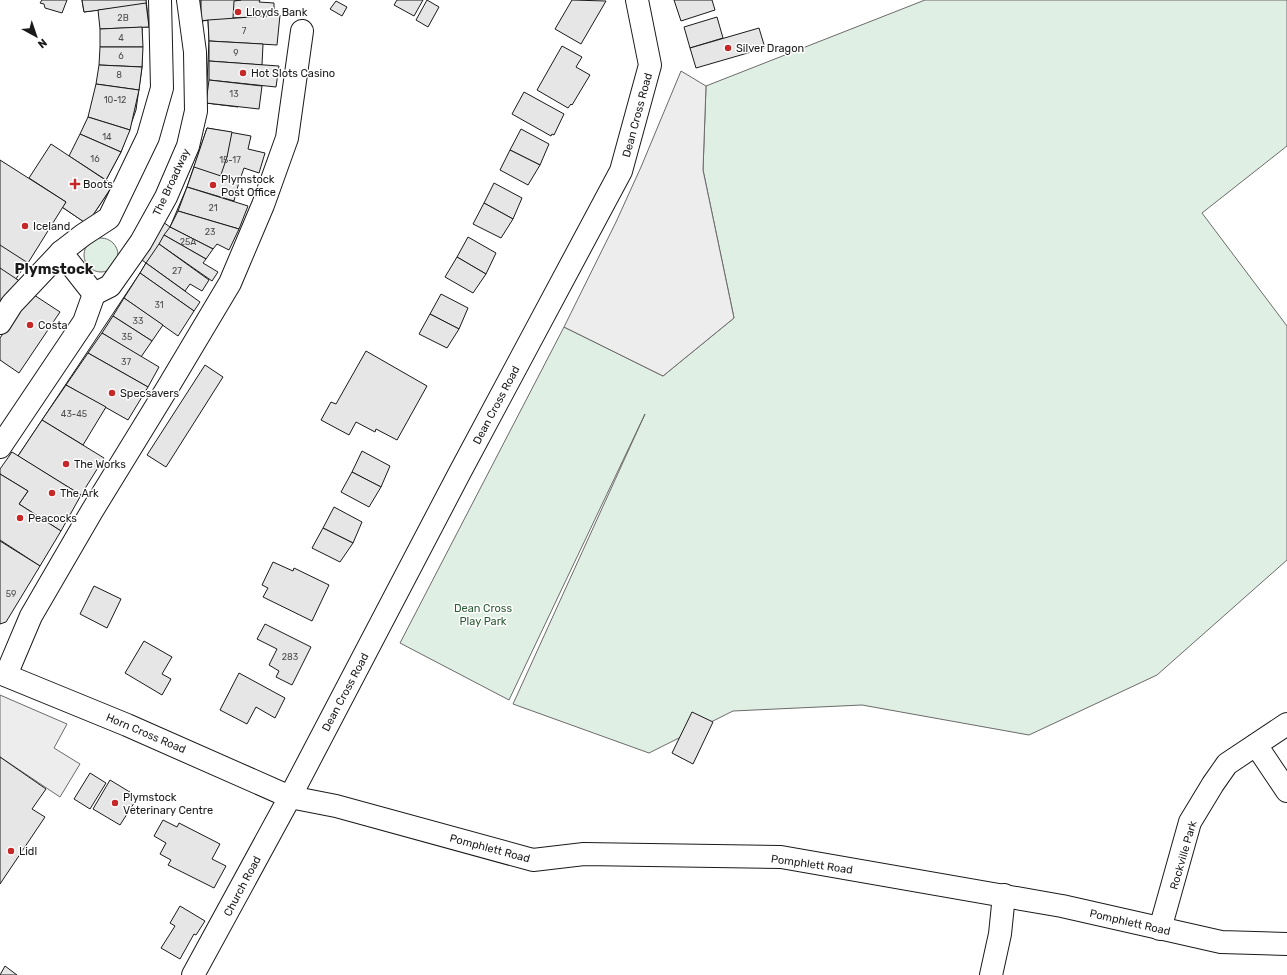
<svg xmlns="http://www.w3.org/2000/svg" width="1287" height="975" viewBox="0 0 1287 975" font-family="Rubik,sans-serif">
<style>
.green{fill:#e0efe3;stroke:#6a6a6a}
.parking{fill:#ededed;stroke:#6a6a6a}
.building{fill:#e6e6e6;stroke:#1a1a1a}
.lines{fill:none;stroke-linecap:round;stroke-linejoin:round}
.minor-casing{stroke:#1a1a1a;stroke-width:24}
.minor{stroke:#fff;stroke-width:22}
.poi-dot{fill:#c62828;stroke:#fff;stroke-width:1.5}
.labels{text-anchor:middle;stroke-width:3;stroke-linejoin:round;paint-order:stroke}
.number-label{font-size:9px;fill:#4d4d4d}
.poi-label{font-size:11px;fill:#1a1a1a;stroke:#fff;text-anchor:start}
.street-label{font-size:11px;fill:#1a1a1a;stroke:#fff}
.park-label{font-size:11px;fill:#2b5a34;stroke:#fff}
.district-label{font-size:15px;font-weight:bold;fill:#1a1a1a;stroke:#fff}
</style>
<rect width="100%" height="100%" fill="#fff"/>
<g class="green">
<path d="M925,0H1287V146L1202,213L1287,326V560L1157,675L1029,735L862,705L733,711L649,753L513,704L645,414L509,700L400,643L564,327L663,376L734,318L703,170L706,86Z"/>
<circle cx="101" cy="255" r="17"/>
</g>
<g class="parking">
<path d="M681,71L706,86L703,170L734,318L663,376L564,327L616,222L641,167Z"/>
<path d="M0,695L67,724L54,748L80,764L60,797L0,757Z"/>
</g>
<g class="building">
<path d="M42,0H67L62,13L45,8L44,4L40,3Z"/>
<path d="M82,0H146V3L84,12Z"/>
<path d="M82,0H146L149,27H142V67L136,110L121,152L106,180L113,185L87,224L62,207L16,279L21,282L0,316V245L40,178L58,190L76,161L81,164L100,121L109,86L111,66V28H119L116,8L84,12Z"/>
<path d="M201,0H260L259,2L274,3V15L201,21Z"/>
<path d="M201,0H241L234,1L233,18H241V64L238,107L206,103L209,41L208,20L201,21Z"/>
<path d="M397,0H423L414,16L394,5Z"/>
<path d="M427,0L439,7L428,27L416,20Z"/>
<path d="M572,0L606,1L581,44L555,29Z"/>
<path d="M674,0H712L715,10L681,21Z"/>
<path d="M336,1L347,7L342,16L330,9Z"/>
<path d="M146,3L149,27L100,29L98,10Z"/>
<path d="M280,15L277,45L209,41L208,20Z"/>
<path d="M717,17L723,38L690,48L684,27Z"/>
<path d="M142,27L143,47H100V29Z"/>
<path d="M759,28L765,48L696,68L690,48Z"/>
<path d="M209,41L263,44L262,65L209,61Z"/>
<path d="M562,46L582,57L576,67L590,75L572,105L571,104L568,108L537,90Z"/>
<path d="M100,47H143L142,67L99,65Z"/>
<path d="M209,61L279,66L276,87L209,80Z"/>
<path d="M99,65L142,67L139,90L96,84Z"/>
<path d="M209,80L262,86L259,109L206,103Z"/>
<path d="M96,84L139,90L130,130L88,117Z"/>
<path d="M524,92L564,114L554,135L552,134L551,136L512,114Z"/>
<path d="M88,117L130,130L121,152L80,134Z"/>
<path d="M207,128L251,136L248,149L265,153L259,173L244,168L239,182L194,167Z"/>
<path d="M207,128L232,132L227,157L214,195L195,239L187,235L162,274L170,280L41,470L18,456L140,273L146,263L138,257L163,222L170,227L187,187Z"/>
<path d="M521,129L549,144L540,165L510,150Z"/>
<path d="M80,134L121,152L106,180L69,156Z"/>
<path d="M51,144L113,185L87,224L62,207L66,202L29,178Z"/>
<path d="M510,150L540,165L528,185L500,170Z"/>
<path d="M0,160L66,202L28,263L0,245Z"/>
<path d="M194,167L239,182L234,201L187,187Z"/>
<path d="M494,183L522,198L513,219L484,203Z"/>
<path d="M187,187L248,206L239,229L178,211Z"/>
<path d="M484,203L513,219L501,238L473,224Z"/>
<path d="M178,211L239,229L229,250L217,244L213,249L170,227Z"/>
<path d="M170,227L213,249L206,259L164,235Z"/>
<path d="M164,235L206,259L203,263L218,272L212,281L159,244Z"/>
<path d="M468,237L496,253L486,274L457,257Z"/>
<path d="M159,244L209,280L202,291L190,284L185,291L146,263Z"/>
<path d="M457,257L486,274L473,293L445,277Z"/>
<path d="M146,263L200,302L194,311L140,273Z"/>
<path d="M0,268L21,282L0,316Z"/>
<path d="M140,273L194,311L178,336L124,298Z"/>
<path d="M31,293L60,312L19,373L0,360V338Z"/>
<path d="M441,294L468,308L459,329L430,314Z"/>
<path d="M124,298L163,325L152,341L113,316Z"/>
<path d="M430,314L459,329L447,348L419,334Z"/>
<path d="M113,316L152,341L141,357L102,333Z"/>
<path d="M102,333L159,367L148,387L88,353Z"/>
<path d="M366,351L427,386L397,440L376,429L375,432L356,422L349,435L321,420L331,402L336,404Z"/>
<path d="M88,353L148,387L128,420L66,385Z"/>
<path d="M205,365L223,377L166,467L147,455Z"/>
<path d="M66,385L106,407L83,445L42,420Z"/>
<path d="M42,420L104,458L81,495L18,456Z"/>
<path d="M362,451L390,466L381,487L352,472Z"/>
<path d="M12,452L81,495L61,531L19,504L28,491L0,474V469Z"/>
<path d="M352,472L381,487L369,507L341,492Z"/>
<path d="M0,474L28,491L19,504L61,531L40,566L0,540Z"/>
<path d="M334,507L362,522L353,543L323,528Z"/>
<path d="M323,528L353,543L340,562L312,548Z"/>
<path d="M0,541L40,566L6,622L0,624Z"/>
<path d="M273,562L293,571L294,568L329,585L312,621L263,597L268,588L262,585Z"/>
<path d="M94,586L121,599L107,628L80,614Z"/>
<path d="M265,624L311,647L292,685L276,677L279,671L269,665L277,649L257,639Z"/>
<path d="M144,641L172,657L162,674L171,679L162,695L125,673Z"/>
<path d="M239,673L285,698L275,718L256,707L247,724L220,710Z"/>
<path d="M692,712L713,722L693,764L672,753Z"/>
<path d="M0,757L46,789L32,809L45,817L0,884Z"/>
<path d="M90,773L106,783L90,809L74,799Z"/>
<path d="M110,780L138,797L120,825L93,809Z"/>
<path d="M163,820L177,827L179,823L220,844L212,859L226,866L214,888L168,865L171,860L160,854L166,843L154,836Z"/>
<path d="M180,906L205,921L196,935L194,934L180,959L161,948L175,926L170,923Z"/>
<path d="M5,966L17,975H0Z"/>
</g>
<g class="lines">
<g class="minor-casing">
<g id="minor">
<path d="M94,294L110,286L141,242L166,197L188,146L196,111L195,52L188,0"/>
<path d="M0,323L12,304L61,252"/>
<path d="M0,447L84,322L94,294L61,252L83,235L109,218L148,137L162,88L160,0"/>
<path d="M0,673L127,725L290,797L336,806L533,860L584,854L781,857L1062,906L1221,942L1287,944"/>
<path d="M6,675L31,616L92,511L168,387L230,283L263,205L287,138L302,31"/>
<path d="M1256,745L1287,791"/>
<path d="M1160,929L1190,822L1213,784L1227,764L1287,724"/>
<path d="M193,975L290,797L459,474L621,171L650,65L637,0"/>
<path d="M991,975L1000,934L1004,895"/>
</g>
</g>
<use href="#minor" class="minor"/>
</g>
<g class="poi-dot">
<circle cx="238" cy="12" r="4"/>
<circle cx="728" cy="48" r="4"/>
<circle cx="243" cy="73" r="4"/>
<path d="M73 178h4v4h4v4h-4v4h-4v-4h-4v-4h4z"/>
<circle cx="213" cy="185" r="4"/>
<circle cx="25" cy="226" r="4"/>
<circle cx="30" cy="325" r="4"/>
<circle cx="112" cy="393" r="4"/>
<circle cx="66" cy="464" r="4"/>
<circle cx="52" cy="493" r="4"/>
<circle cx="20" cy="518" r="4"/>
<circle cx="115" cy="803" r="4"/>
<circle cx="11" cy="851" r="4"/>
</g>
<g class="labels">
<g class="number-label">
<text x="123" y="21">2B</text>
<text x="244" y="34">7</text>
<text x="121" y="41">4</text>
<text x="236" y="56">9</text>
<text x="121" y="59">6</text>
<text x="119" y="78">8</text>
<text x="234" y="97">13</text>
<text x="115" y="103">10-12</text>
<text x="107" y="140">14</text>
<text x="95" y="162">16</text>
<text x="230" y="163">15-17</text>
<text x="213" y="211">21</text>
<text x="210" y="235">23</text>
<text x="188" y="245">25A</text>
<text x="177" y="274">27</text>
<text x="159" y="308">31</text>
<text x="138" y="324">33</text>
<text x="127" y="340">35</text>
<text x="126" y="365">37</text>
<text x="74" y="417">43-45</text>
<text x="11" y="597">59</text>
<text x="290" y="660">283</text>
</g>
<g class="poi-label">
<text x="246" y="16">Lloyds Bank</text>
<text x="736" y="52">Silver Dragon</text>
<text x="251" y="77">Hot Slots Casino</text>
<text x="221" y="183">Plymstock<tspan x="221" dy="13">Post Office</tspan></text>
<text x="83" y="188">Boots</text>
<text x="33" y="230">Iceland</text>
<text x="38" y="329">Costa</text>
<text x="120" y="397">Specsavers</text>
<text x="74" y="468">The Works</text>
<text x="60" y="497">The Ark</text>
<text x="28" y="522">Peacocks</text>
<text x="123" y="801">Plymstock<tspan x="123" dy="13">Veterinary Centre</tspan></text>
<text x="19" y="855">Lidl</text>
</g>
<g class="street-label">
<text transform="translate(637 115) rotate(-75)" y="4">Dean Cross Road</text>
<text transform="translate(171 182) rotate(-65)" y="4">The Broadway</text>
<text transform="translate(496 405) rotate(-62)" y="4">Dean Cross Road</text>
<text transform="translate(345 692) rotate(-62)" y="4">Dean Cross Road</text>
<text transform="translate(146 733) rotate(23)" y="4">Horn Cross Road</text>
<text transform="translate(490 848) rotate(15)" y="4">Pomphlett Road</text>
<text transform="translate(1183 855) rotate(-74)" y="4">Rockville Park</text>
<text transform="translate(812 864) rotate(8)" y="4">Pomphlett Road</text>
<text transform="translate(242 886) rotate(-62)" y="4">Church Road</text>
<text transform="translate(1130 922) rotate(13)" y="4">Pomphlett Road</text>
</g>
<g class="park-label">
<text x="483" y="612">Dean Cross<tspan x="483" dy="13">Play Park</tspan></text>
</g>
<g class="district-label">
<text x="54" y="274">Plymstock</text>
</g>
</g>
<g transform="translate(36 36) rotate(140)" stroke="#ffffff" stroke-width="3" paint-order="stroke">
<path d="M0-3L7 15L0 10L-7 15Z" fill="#1a1a1a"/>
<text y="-6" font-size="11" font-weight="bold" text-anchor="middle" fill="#1a1a1a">N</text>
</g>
</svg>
